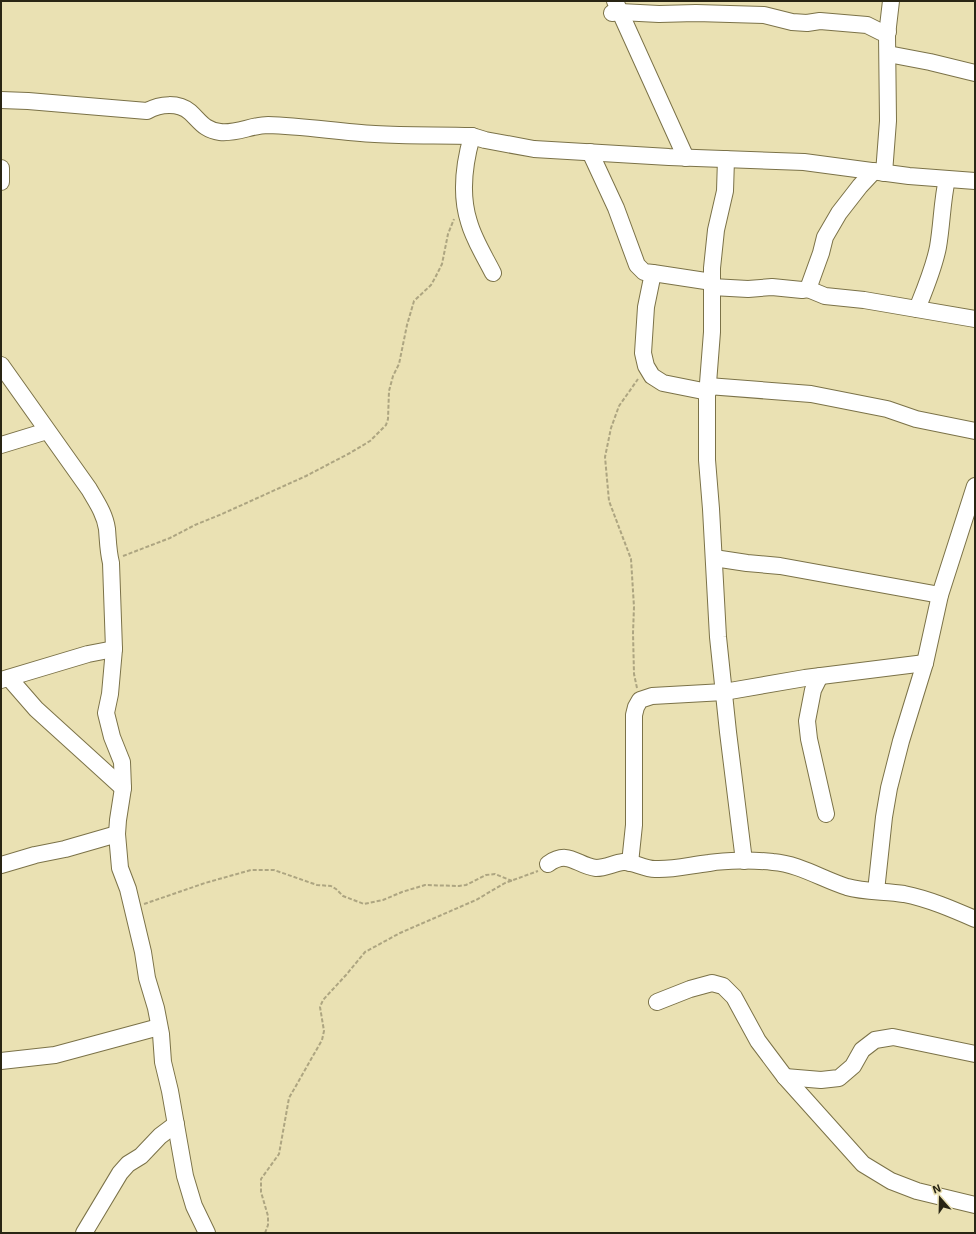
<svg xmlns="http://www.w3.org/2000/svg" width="976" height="1234" viewBox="0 0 976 1234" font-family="'Exo 2',sans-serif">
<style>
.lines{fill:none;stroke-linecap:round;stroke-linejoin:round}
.minor-casing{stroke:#7b7248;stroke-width:18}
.path{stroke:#ada581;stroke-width:2;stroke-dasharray:4 2;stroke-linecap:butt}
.minor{stroke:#fff;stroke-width:16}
</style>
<rect width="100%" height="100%" fill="#eae1b3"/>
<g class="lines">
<g class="minor-casing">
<g id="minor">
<path d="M615,1L686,158"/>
<path d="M612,13L620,12L659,14L696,13L764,15L792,22L807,23L820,21L867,25L881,32H888"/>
<path d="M888,54L930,62L975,73"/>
<path d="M1,100L28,101L147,111C160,104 178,102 190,112C200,121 204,130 220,132C236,134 252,125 268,125C304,126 339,132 375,134C407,136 440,135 472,136L485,140L534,149L669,157L804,162L909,176L975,181"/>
<path d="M472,136C464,164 460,194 469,222C474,240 485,257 493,273"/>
<path d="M590,152L616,208L637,265L644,272L653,273L712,282"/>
<path d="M726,159L725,191L716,230L712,268V332L707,396V460L711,509L718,637L728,732L744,861"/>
<path d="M1,168V182"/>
<path d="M884,173L888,121L887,35L891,1"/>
<path d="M653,273L646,307L643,353L646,366L652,376L663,383L708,392"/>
<path d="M712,287L748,289L772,287L802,290L808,289L821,253L825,237L839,213L860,186L874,171"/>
<path d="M808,289L825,296L864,300L975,319"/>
<path d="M917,309C925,289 934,268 938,247C942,224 942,201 947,179"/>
<path d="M1,365L89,489C96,501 105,514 107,529C108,541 108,551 111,563L114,649L110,694L106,713L112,737L122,762L123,788L118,820L117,834L120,868L128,889L143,952L147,978L156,1008L161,1034L163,1062L170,1091L185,1176L194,1206L207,1233"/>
<path d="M708,386L811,394L887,409L916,419L975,431"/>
<path d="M1,445L47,431"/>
<path d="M714,558L747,563L780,566L940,595"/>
<path d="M820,676L813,690L807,721L809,739L826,814"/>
<path d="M9,678L36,709L123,788"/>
<path d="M1,680L88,654L114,649"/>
<path d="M630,863L634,825V715L636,707L640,700L652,696L724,692L805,678L925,663"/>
<path d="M548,864C569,849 577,866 596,868C606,868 614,863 623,862C632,861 644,869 655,869C673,870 691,865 709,863C727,860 754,860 773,862C799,864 822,879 847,887C864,892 886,891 904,894C929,899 952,909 975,919"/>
<path d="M1,865L35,855L65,849L117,834"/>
<path d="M876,891L884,817L889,788L901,741L925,663L940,595L975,486"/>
<path d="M657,1002L690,989L712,983L723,986L734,997L758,1041L785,1077L863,1164L891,1181L917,1191L975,1205"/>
<path d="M1,1061L55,1055L159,1027"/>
<path d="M785,1077L821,1080L839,1078L853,1066L862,1050L875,1040L893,1037L975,1054"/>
<path d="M84,1233L120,1173L128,1164L141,1156L160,1136L176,1124"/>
</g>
</g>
<g class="path">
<path d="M123,556L170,538L195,525L222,514L306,476L350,453L370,441L386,425L388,419L389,391L393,376L399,364L407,325L414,301L431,285L435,278L442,264L448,234L454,219"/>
<path d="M637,688L634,674L633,633L634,607L631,559L609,501L605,457L611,428L619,406L638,379"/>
<path d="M144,904L205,883L251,870H274L317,885L331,886L336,889L343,896L364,904L383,900L402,892L425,885L459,886L466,885L486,875L495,874L512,881"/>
<path d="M265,1233L268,1225V1216L261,1192V1179L279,1154L289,1098L322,1040L324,1031L320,1007L323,1000L346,975L365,952L400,933L476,900L505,883L538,871"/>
</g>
<use href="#minor" class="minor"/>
</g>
<rect width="976" height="1234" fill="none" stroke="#292514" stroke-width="4"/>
<g transform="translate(940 1198) rotate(340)" stroke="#eae1b3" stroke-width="3" paint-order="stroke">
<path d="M0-3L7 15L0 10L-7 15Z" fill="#292514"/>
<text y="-6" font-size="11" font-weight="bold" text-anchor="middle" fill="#292514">N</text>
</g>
</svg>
